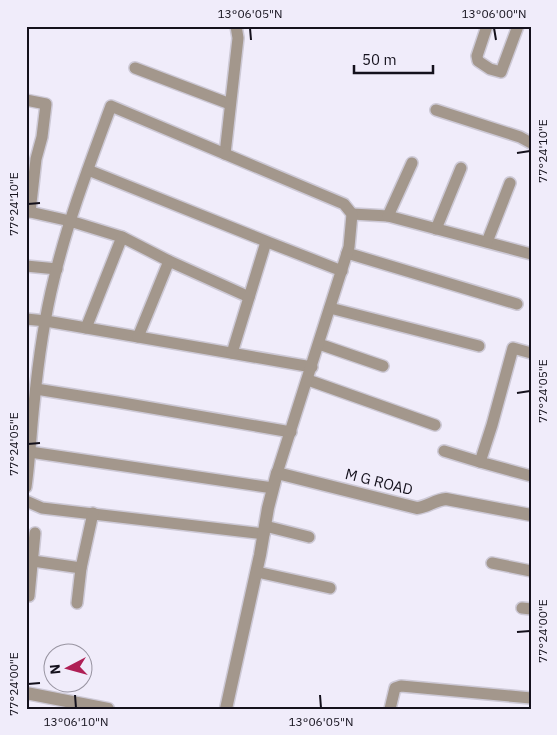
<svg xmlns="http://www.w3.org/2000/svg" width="557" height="735" viewBox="0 0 557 735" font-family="'IBM Plex Sans',sans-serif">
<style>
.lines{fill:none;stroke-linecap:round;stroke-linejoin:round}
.minor-casing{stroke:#cdc9d6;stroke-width:14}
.tertiary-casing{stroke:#cdc9d6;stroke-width:15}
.minor{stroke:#a3978c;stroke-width:11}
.tertiary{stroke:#a3978c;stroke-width:12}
.ticks{fill:none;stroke:#14111c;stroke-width:2}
.labels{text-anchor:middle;stroke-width:4.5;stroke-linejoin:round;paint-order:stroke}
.street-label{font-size:15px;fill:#14111c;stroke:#f0ecfa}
.neatline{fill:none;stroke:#14111c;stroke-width:2}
.ticks-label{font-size:12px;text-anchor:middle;fill:#14111c}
</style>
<rect width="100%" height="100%" fill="#f0ecfa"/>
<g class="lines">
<g class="minor-casing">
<g id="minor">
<path d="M487,26L477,56L478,61L490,69L501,72L518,26"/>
<path d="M135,68L230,104"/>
<path d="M26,100L46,104L42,137L36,159L30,212H26"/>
<path d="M436,110L520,137L531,143"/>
<path d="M225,154L238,38L236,26"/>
<path d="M88,170C172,204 257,238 342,271"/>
<path d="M30,212L70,221L122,237L169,261L249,297"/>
<path d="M352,214L388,216L531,254"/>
<path d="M388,216L412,163"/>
<path d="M436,229L461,168"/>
<path d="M487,242L510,183"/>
<path d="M347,253L517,304"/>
<path d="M26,266L57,269"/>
<path d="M330,308L479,346"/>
<path d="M26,319L46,321L312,367"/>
<path d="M86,328L122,237"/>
<path d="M138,337L169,261"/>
<path d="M319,344L383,366"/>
<path d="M232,353L266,242"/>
<path d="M531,353L513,348L492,425L480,462L531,476"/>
<path d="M308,380L435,425"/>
<path d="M36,389L117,402L291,432"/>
<path d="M444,451L480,462"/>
<path d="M30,452L273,488"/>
<path d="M26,487C30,459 31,431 34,404C38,363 44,319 54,279C68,220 90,163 111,106L344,204L352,214L349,247L277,473"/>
<path d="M26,501L42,508L264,534"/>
<path d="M265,526L309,537"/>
<path d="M26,560L81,568"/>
<path d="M492,563L531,571"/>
<path d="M257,572L330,588"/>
<path d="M29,596L35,533"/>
<path d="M77,603L81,568L93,513"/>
<path d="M522,608L531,609"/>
<path d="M390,709L395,688L401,686L531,698"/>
</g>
</g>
<g class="tertiary-casing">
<g id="tertiary">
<path d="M26,693L108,709"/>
<path d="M226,709L260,555L268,508L277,473L417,508C427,507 435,500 446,499L531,515"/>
</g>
</g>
<use href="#minor" class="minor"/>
<use href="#tertiary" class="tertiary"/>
</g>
<path class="ticks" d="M250,28L251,40M494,28L496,40M517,153L530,151M28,204L40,203M517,393L530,391M28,444L40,443M517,632L530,631M28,684L40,683M75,695L76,708M320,695L321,708"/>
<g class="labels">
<g class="street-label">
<text transform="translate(379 482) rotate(14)" y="5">M G ROAD</text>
</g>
</g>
<rect width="557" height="735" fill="none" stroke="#f0ecfa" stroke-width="55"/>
<g transform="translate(68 668) rotate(264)"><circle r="24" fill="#f0ecfa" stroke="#9894a1"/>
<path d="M0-4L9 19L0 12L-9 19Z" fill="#af1f55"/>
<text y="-8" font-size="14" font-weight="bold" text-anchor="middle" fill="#14111c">N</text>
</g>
<path d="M354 65v8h79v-8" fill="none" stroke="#14111c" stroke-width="2.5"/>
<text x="362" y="65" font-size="15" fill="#14111c" stroke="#f0ecfa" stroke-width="4" paint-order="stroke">50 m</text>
<rect x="28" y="28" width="502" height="680" class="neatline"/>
<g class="ticks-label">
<text x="250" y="18">13°06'05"N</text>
<text x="494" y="18">13°06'00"N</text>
<text transform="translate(543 151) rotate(-90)" y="4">77°24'10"E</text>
<text transform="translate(14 204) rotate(-90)" y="4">77°24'10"E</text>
<text transform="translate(543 391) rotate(-90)" y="4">77°24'05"E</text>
<text transform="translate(14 444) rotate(-90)" y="4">77°24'05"E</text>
<text transform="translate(543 631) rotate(-90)" y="4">77°24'00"E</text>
<text transform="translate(14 684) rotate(-90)" y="4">77°24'00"E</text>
<text x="76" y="726">13°06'10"N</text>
<text x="321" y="726">13°06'05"N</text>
</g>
</svg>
